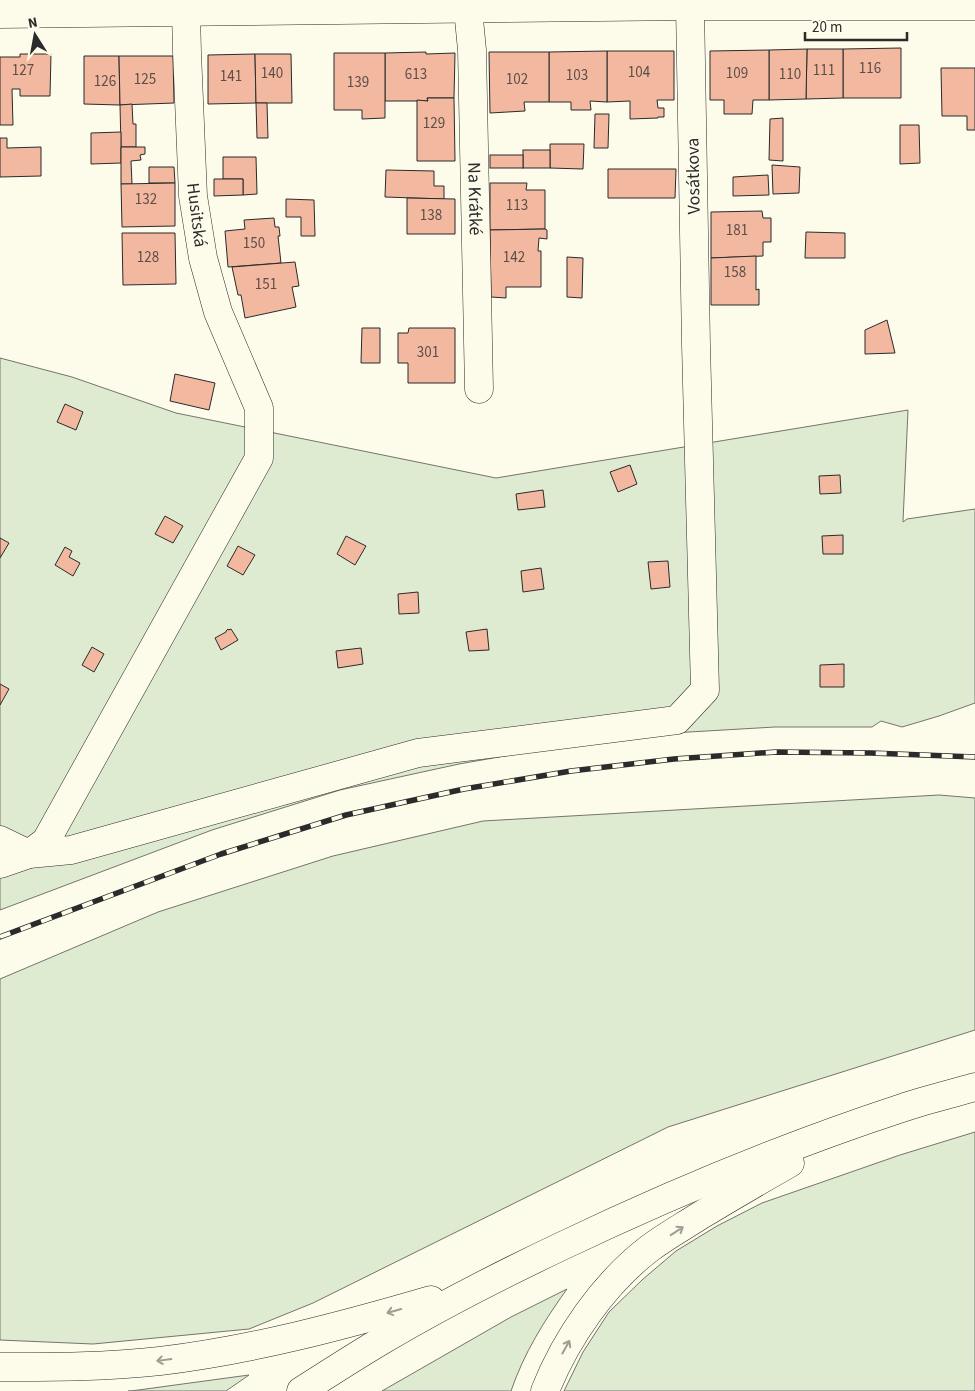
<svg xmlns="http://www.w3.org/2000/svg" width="975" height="1391" viewBox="0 0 975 1391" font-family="'Source Sans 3',sans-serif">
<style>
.green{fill:#deebd1;stroke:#74746e}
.building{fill:#f2b8a0;stroke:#2b2b2b}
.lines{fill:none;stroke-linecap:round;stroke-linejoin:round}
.minor-casing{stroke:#2b2b2b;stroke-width:29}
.major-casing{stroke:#2b2b2b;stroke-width:29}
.minor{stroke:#fdfbea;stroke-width:28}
.major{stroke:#fdfbea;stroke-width:28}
.rail-casing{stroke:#2b2b2b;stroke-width:5.5}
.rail{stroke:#fdfbea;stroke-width:4;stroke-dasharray:11;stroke-linecap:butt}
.oneway{stroke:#9e9d94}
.labels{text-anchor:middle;stroke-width:4;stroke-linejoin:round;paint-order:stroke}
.number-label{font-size:15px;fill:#5d4e48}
.street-label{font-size:18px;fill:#2b2b2b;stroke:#fdfbea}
</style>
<rect width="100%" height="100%" fill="#fdfbea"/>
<g class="green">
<path d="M0,358L72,377L176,413L496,478L908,410L903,522L907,519L975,509V703L939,716L902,727L881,721L872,727H775L672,733L568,745L459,764L340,790L212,830L0,910Z"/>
<path d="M939,795L975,798V1030L668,1127L313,1303L249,1329L93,1344L0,1340V979L158,912L333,856L483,821Z"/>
<path d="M975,1132V1391H564L583,1352L609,1312L642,1280L676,1251L717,1226L762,1203L900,1155Z"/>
<path d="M567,1289C544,1321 524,1353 511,1391H382L511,1317Z"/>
<path d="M249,1375L226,1391H128H131Z"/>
</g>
<g class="building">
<path d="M901,48V98H843V49Z"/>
<path d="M807,49H843V98L806,99Z"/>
<path d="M807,49L806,99L769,100V50Z"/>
<path d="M769,50V100H753L752,114H724V100H710V51Z"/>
<path d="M607,51H674V100H657L658,108H664V117H658V118L630,119V101L607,102Z"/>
<path d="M607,51V102L590,101L591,110H571V102H549V52Z"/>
<path d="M426,52V54L455,53L454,98H427L428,101H385V53Z"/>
<path d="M489,52H549V102H524L525,111L490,113Z"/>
<path d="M334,53H385V118L362,119V110H334Z"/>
<path d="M20,54H51L50,96H20V89H12L13,125H0V57H20Z"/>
<path d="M255,54L256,103L208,104V55Z"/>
<path d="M255,54H291L292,103H256Z"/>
<path d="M84,56H119L120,105L84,104Z"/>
<path d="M119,56H173L174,103L120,105Z"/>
<path d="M941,68H975V130H967V116H942Z"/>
<path d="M427,98H454L455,161H417V100L428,101Z"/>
<path d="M256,103H267L268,138H257Z"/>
<path d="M132,104L133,124H136V147H121L120,105Z"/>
<path d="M595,114H609L608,148H594Z"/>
<path d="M783,118V161L769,160L770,119Z"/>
<path d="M900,125H919L920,163L900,164Z"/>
<path d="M121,132V163L91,164V133Z"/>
<path d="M0,138H7V148L41,147V176L0,177Z"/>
<path d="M550,144H584L583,169L550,168Z"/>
<path d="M121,147H145V154L140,155L141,160L131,161L132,184H121Z"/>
<rect x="523" y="150" width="27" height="18"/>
<rect x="490" y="155" width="33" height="13"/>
<path d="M223,157H256L257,194L243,195V179H223Z"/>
<path d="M772,165L800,167L799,193L773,194Z"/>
<path d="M149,167H174L175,183H149Z"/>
<path d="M608,169H676L675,198H608Z"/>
<path d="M386,170L434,171V186H444V199L385,197Z"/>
<path d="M768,175L769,195L733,196V177Z"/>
<path d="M214,179H243V195L214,196Z"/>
<path d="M175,183V226L122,227L121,184Z"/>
<path d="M490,183H527L526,190H545V229L490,230Z"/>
<path d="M407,198L455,199V234H407Z"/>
<path d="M286,199L314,200L315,236H301V217H286Z"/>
<path d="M762,211L763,218H771V242H763V256L711,258V212Z"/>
<path d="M274,218L275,227H279L280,236H278L281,263L228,267L225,231L245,229L244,220Z"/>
<path d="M545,229L547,230V239L539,238L538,251H541V287H506V298L491,297L490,230Z"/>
<path d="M806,232L845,233V258H805Z"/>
<path d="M122,233H175L176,284L123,285Z"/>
<path d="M756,256V290L759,289V305H711V258Z"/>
<path d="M567,257L583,258L582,298L567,297Z"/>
<path d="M295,262L299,286L292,287L296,307L245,318L241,295H238L232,267Z"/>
<path d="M887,320L895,353L865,354V330Z"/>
<path d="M362,328H380V363H361Z"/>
<path d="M409,328H455V383H408V363H398V333H408Z"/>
<path d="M175,374L215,383L209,410L170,401Z"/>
<path d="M65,404L83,412L76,430L57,422Z"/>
<path d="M630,465L637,484L618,492L610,472Z"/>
<path d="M840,475L841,493L820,494L819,476Z"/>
<path d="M543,490L545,507L518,510L516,494Z"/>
<path d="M165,516L183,526L173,543L155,534Z"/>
<path d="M843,535V554H823L822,536Z"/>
<path d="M346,536L366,546L355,565L337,554Z"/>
<path d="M0,538L9,543L0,558Z"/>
<path d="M238,546L255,555L243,575L227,566Z"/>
<path d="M65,547L72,551L69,557L80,563L73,576L55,565Z"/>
<path d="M668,561L670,587L651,589L648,562Z"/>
<path d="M541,568L544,589L523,592L521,571Z"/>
<path d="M418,592L419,613L399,614L398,594Z"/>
<path d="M228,629V630L231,629L238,640L221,650L215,638L226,632V631Z"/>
<path d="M487,629L489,650L469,651L466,632Z"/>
<path d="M92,647L104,654L94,672L82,665Z"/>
<path d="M361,648L363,664L338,668L336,651Z"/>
<path d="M844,664V687H820V665Z"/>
<path d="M0,684L9,689L0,705Z"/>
</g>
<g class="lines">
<g class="minor-casing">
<g id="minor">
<path id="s1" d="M468,9L472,50L479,389"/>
<path d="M0,14L690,6H975"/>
<path d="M0,840L29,854L46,841L259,458V408L218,312L203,258L193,196L187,52L186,12"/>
<path d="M0,864L29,854L71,850L418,753L677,720L705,690L696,345L690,6"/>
</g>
</g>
<g class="major-casing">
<g id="major">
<path d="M0,1367C53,1367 107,1367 160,1361C252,1350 342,1326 431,1300"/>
<path d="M301,1391C328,1374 354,1357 381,1341C440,1306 501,1275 562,1246C673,1193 786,1146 902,1108C926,1100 951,1094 975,1087"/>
<path d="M545,1391C566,1338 604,1283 650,1248C666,1236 684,1226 701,1215C731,1197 760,1180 790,1163"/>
</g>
</g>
<use href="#minor" class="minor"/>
<use href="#major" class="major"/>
<g class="rail-casing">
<path id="rail" d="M0,937L221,854L346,815L464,789L571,771L674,759L776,752L871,753L975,757"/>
</g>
<use href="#rail" class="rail"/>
</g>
<defs><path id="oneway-shaft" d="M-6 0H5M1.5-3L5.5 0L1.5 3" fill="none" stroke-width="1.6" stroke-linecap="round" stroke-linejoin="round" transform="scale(1.25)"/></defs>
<g class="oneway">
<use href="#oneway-shaft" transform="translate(677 1231) rotate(-33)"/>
<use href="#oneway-shaft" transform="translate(394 1311) rotate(164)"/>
<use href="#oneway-shaft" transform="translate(566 1347) rotate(-61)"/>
<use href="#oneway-shaft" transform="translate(164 1360) rotate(172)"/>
</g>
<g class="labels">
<g class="number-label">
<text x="870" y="73">116</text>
<text x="23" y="75">127</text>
<text x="824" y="75">111</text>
<text x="639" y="77">104</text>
<text x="272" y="78">140</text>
<text x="737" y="78">109</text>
<text x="416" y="79">613</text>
<text x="790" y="79">110</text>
<text x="577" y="80">103</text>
<text x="231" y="81">141</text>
<text x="145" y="84">125</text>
<text x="517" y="84">102</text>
<text x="105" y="86">126</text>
<text x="358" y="87">139</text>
<text x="434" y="128">129</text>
<text x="146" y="204">132</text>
<text x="517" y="210">113</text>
<text x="431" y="220">138</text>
<text x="737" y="235">181</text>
<text x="254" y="248">150</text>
<text x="148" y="262">128</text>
<text x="514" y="262">142</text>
<text x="735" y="277">158</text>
<text x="266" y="289">151</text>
<text x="428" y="357">301</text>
</g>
<g class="street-label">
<text transform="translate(693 176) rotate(-91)" y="6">Vosátkova</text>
<text dy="6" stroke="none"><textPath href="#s1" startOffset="190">Na Krátké</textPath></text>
<text transform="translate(197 215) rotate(83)" y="6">Husitská</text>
</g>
</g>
<g transform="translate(35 35) rotate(349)" stroke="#fdfbea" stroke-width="4" paint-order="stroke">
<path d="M0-4L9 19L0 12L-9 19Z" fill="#2b2b2b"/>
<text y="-8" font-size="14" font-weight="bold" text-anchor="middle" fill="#2b2b2b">N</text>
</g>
<path d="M805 32v8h102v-8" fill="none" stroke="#2b2b2b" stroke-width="2.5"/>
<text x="812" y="32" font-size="15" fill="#2b2b2b" stroke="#fdfbea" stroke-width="4" paint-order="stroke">20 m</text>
</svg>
